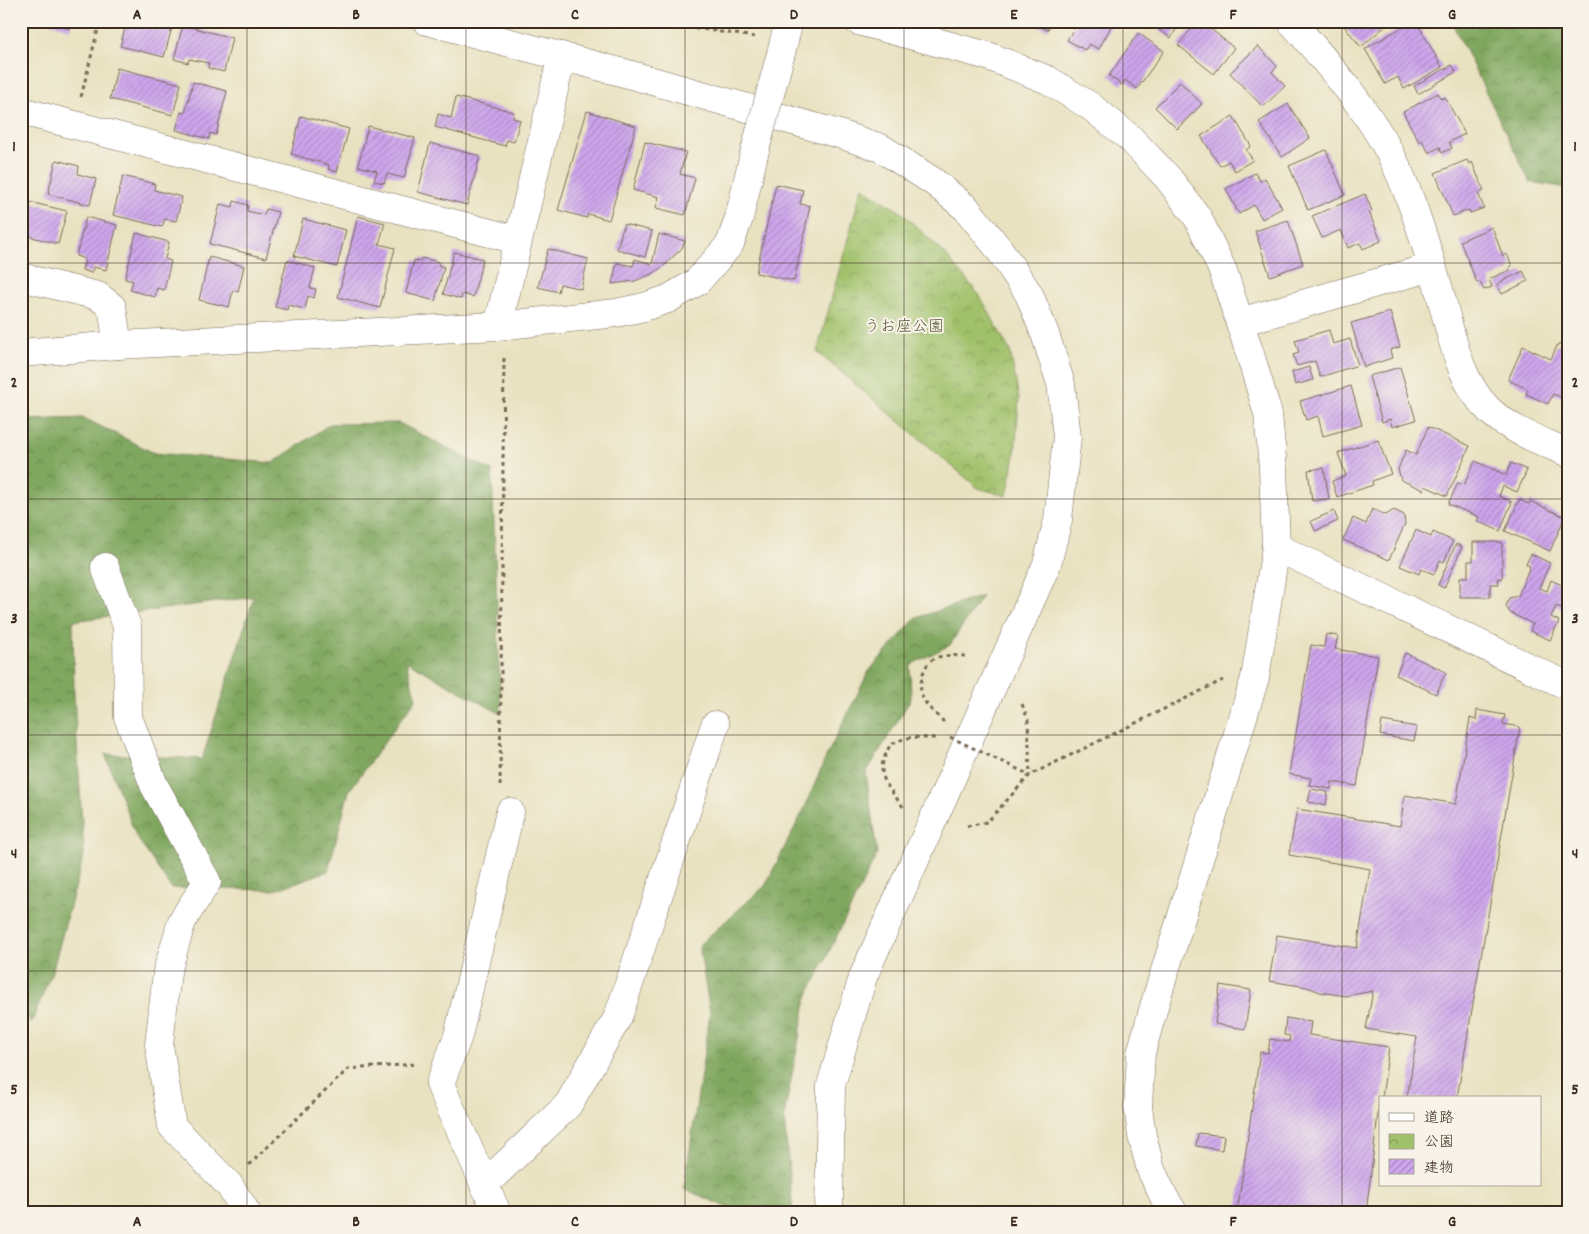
<svg xmlns="http://www.w3.org/2000/svg" width="1589" height="1234" viewBox="0 0 1589 1234" font-family="Dekko,'Klee One',sans-serif">
<style>
.forest{fill:url(#forest-crowns);stroke:#5e683e}
.park{fill:url(#park-crowns);stroke:#6e7644}
.building{fill:url(#building-hatch)}
.lines{fill:none;stroke-linecap:round;stroke-linejoin:round}
.minor-casing{stroke:#786a57;stroke-width:29}
.path{stroke:#786a57;stroke-width:3;stroke-dasharray:4 4;stroke-linecap:butt}
.minor{stroke:#fff;stroke-width:28}
.minor-bridge-casing{stroke:#786a57;stroke-width:29;stroke-linecap:butt}
.path-bridge{stroke:#786a57;stroke-width:3;stroke-dasharray:4 4;stroke-linecap:butt}
.minor-bridge{stroke:#fff;stroke-width:28}
.grid{fill:none;stroke:#3b2a1e;stroke-width:1;stroke-opacity:0.55}
.labels{text-anchor:middle;stroke-width:4;stroke-linejoin:round;paint-order:stroke}
.park-label{font-size:16px;fill:#595735;stroke:#f7f3e8}
.neatline{fill:none;stroke:#3b2a1e;stroke-width:2}
.grid-label{font-size:16px;text-anchor:middle;font-weight:bold;fill:#3b2a1e}
</style>
<defs>
<pattern id="forest-crowns" width="20" height="18" patternUnits="userSpaceOnUse" patternTransform="scale(1.25)"><rect width="20" height="18" fill="#80a75e"/><path d="M2 6a3 3 0 1 1 6 0M12 15a3 3 0 1 1 6 0" fill="none" stroke="#6a884d"/></pattern>
<pattern id="park-crowns" width="20" height="18" patternUnits="userSpaceOnUse" patternTransform="scale(1.25)"><rect width="20" height="18" fill="#a0c16a"/><path d="M2 6a3 3 0 1 1 6 0M12 15a3 3 0 1 1 6 0" fill="none" stroke="#849d57"/></pattern>
<pattern id="building-hatch" width="6" height="6" patternUnits="userSpaceOnUse" patternTransform="scale(1.25)"><rect width="6" height="6" fill="#cea6ed"/><path d="M-1 1l2-2M0 6l6-6M5 7l2-2" fill="none" stroke="#a887bf"/></pattern>
</defs>
<rect width="100%" height="100%" fill="#f7f3e8"/>
<filter id="ink" filterUnits="userSpaceOnUse"><feTurbulence type="fractalNoise" baseFrequency=".02" numOctaves="2"/><feDisplacementMap in="SourceGraphic" scale="10" xChannelSelector="R" yChannelSelector="G"/><feConvolveMatrix kernelMatrix="1 2 1 2 8 2 1 2 1" color-interpolation-filters="sRGB"/></filter>
<filter id="wash" filterUnits="userSpaceOnUse"><feTurbulence type="fractalNoise" baseFrequency=".0096" numOctaves="4" result="noise"/><feDisplacementMap in="SourceGraphic" scale="20" xChannelSelector="R" yChannelSelector="G"/><feGaussianBlur stdDeviation="1.12" result="paint"/><feColorMatrix in="noise" values="0 0 0 0 0 0 0 0 0 0 0 0 0 0 0 0 0 1.4 0 .05"/><feComposite in="paint" operator="in"/></filter>
<g filter="url(#wash)">
<rect width="100%" height="100%" fill="#e9e2c1"/>
<g class="forest">
<path d="M1451,21H1568V188L1530,182Z"/>
<path d="M84,418L154,453L273,463L330,424L399,423L492,471L501,714L406,661L416,699L349,791L328,871L275,890L171,888L136,836L105,754L202,759L254,597L73,621L74,695L84,855L53,969L31,1024L21,1004V420Z"/>
<path d="M982,596L950,645L910,665L911,699L866,773L877,854L807,997L784,1116L793,1213H740L684,1189L710,1013L699,945L765,886L806,805L826,757L869,671L916,618Z"/>
</g>
<path class="park" d="M862,187L901,212L944,253L980,296L1010,351L1019,399L1015,455L1007,496L978,488L817,352Z"/>
<g id="blocks">
<g class="building">
<path d="M45,21H72L70,29Z"/>
<path d="M127,21H162L173,24L164,57L120,46Z"/>
<path d="M1026,21H1051L1048,30Z"/>
<path d="M1078,21H1114L1099,49L1089,44L1085,50L1067,40Z"/>
<path d="M1146,21H1181L1171,38Z"/>
<path d="M1198,21H1201L1234,48L1214,74L1178,45Z"/>
<path d="M1340,21H1391L1361,47Z"/>
<path d="M1413,21H1416L1442,67L1404,89L1398,77L1385,84L1365,49Z"/>
<path d="M183,25L232,38L224,72L208,68L209,63L189,59L188,63L174,59Z"/>
<path d="M1138,33L1164,51L1137,89L1125,80L1122,85L1109,76Z"/>
<path d="M1258,46L1277,66L1272,72L1285,86L1263,107L1230,73Z"/>
<path d="M1452,65L1456,72L1418,94L1414,86Z"/>
<path d="M117,68L181,84L173,115L110,99Z"/>
<path d="M193,82L227,91L216,135L210,133L209,139L176,130L181,112L185,113Z"/>
<path d="M1180,82L1202,104L1177,129L1155,107Z"/>
<path d="M1438,93L1441,99L1445,97L1465,134L1449,142L1452,148L1442,153L1440,147L1429,153L1422,140L1419,142L1403,112Z"/>
<path d="M456,97L514,112L513,118L520,120L514,142L507,140L505,146L435,127L438,114L451,118Z"/>
<path d="M1288,104L1310,138L1282,157L1259,122Z"/>
<path d="M587,111L636,126L609,220L588,214L587,218L558,210Z"/>
<path d="M301,116L349,129L337,172L328,169L329,165L291,154Z"/>
<path d="M1233,116L1251,146L1246,150L1253,160L1235,171L1229,161L1220,166L1201,136Z"/>
<path d="M368,126L415,138L404,178L387,174L384,183L374,181L377,171L358,166Z"/>
<path d="M645,142L686,152L680,174L695,178L685,215L656,208L659,197L633,190Z"/>
<path d="M430,143L480,156L467,205L418,192Z"/>
<path d="M1326,150L1345,195L1308,210L1289,166Z"/>
<path d="M56,160L79,166L78,174L96,179L90,205L48,194Z"/>
<path d="M1467,160L1469,164L1472,162L1484,191L1478,193L1484,208L1470,213L1469,210L1453,216L1435,173Z"/>
<path d="M1255,173L1260,181L1265,178L1282,208L1262,219L1254,205L1239,214L1226,189Z"/>
<path d="M123,176L155,184L154,190L182,197L176,221L165,219L162,227L113,215Z"/>
<path d="M776,184L803,190L800,204L810,206L794,281L756,273Z"/>
<path d="M1365,194L1372,211L1369,212L1381,241L1363,249L1360,243L1348,248L1341,230L1322,238L1312,216Z"/>
<path d="M21,200L67,211L58,244L21,234Z"/>
<path d="M234,201L248,205L247,211L264,215L266,209L278,212L266,258L210,244L220,204L233,207Z"/>
<path d="M358,216L385,223L379,244L395,248L380,308L338,297Z"/>
<path d="M86,217L117,225L106,270L93,267L92,273L82,270L85,259L76,256Z"/>
<path d="M303,219L346,230L337,267L294,256Z"/>
<path d="M1288,220L1303,264L1270,276L1255,231Z"/>
<path d="M624,224L652,231L645,257L617,249Z"/>
<path d="M1492,227L1503,256L1507,254L1512,266L1508,268L1510,270L1489,279L1492,287L1484,290L1480,282L1477,283L1460,241Z"/>
<path d="M136,233L169,242L165,259L171,261L164,290L157,288L155,297L130,290L133,281L125,279Z"/>
<path d="M659,234L685,241L682,248L666,264L654,273L635,281L612,284L617,263L633,266L635,259L652,264Z"/>
<path d="M548,249L588,259L581,289L560,284L558,292L538,287Z"/>
<path d="M454,252L483,259L473,297L462,294L461,299L443,294Z"/>
<path d="M209,257L244,266L238,292L233,290L229,307L199,300Z"/>
<path d="M421,258L439,262L438,265L444,267L435,301L406,293L414,260L420,261Z"/>
<path d="M287,260L315,268L310,288L316,289L314,298L308,296L305,309L288,305L287,310L275,307Z"/>
<path d="M1523,271L1528,281L1502,294L1497,284Z"/>
<path d="M1390,312L1400,347L1390,350L1392,358L1364,367L1351,323Z"/>
<path d="M1329,330L1333,344L1350,339L1358,365L1320,377L1315,361L1297,366L1293,355L1299,353L1295,340Z"/>
<path d="M1558,344L1568,348V400L1553,394L1548,404L1526,394L1528,389L1508,380L1523,346L1551,359Z"/>
<path d="M1309,367L1313,380L1295,385L1292,372Z"/>
<path d="M1400,367L1416,420L1392,427L1390,419L1382,422L1369,376Z"/>
<path d="M1351,386L1362,425L1323,436L1318,416L1306,420L1300,401Z"/>
<path d="M1428,427L1470,446L1447,496L1425,486L1424,490L1401,480L1398,469L1406,450L1416,455Z"/>
<path d="M1378,440L1391,474L1372,481L1373,485L1337,497L1332,481L1346,476L1338,453Z"/>
<path d="M1475,461L1506,475L1511,463L1527,470L1517,492L1503,486L1499,496L1512,502L1500,531L1477,521L1479,517L1448,504L1458,483L1464,485Z"/>
<path d="M1324,468L1329,499L1312,501L1308,470Z"/>
<path d="M1519,500L1529,504L1530,501L1565,517L1550,551L1505,531Z"/>
<path d="M1372,509L1386,515L1394,510L1404,515L1405,524L1389,560L1343,540L1353,518L1366,524Z"/>
<path d="M1334,511L1338,521L1315,531L1311,521Z"/>
<path d="M1416,530L1431,537L1433,532L1453,541L1444,562L1440,560L1434,574L1421,569L1419,574L1400,566Z"/>
<path d="M1473,542H1502V579L1498,578L1499,584H1490V597H1460V577H1468V561H1473Z"/>
<path d="M1456,544L1462,547L1444,588L1438,585Z"/>
<path d="M1531,554L1550,563L1539,588L1547,591L1551,580L1568,588V601L1564,609L1556,606L1551,617L1559,621L1550,640L1530,631L1533,624L1510,613L1506,606L1509,598L1518,596L1530,566L1526,564Z"/>
<path d="M1326,634L1338,636L1335,649L1378,656L1357,786L1332,782L1331,789L1309,785L1311,778L1289,774L1311,645L1324,647Z"/>
<path d="M1405,653L1446,672L1436,694L1396,675Z"/>
<path d="M1477,710L1505,715L1503,724L1520,727L1457,1098H1407L1417,1037L1366,1029L1373,991L1346,996L1320,992L1307,987L1269,981L1277,935L1357,948L1370,869L1289,855L1297,809L1400,826L1405,795L1456,804L1470,718L1476,720Z"/>
<path d="M1382,721L1417,727L1414,741L1380,735Z"/>
<path d="M1311,789L1328,792L1326,805L1308,802Z"/>
<path d="M1220,985L1251,990L1245,1029L1215,1024Z"/>
<path d="M1286,1018L1311,1022L1309,1035L1389,1047L1382,1098H1380L1366,1213H1237L1260,1052L1268,1053L1270,1039L1289,1042L1290,1036L1284,1035Z"/>
<path d="M1198,1133L1224,1136L1222,1150L1196,1146Z"/>
</g>
</g>
</g>
<g filter="url(#ink)">
<use href="#blocks" fill-opacity="0" stroke="#786a57" stroke-width="1"/>
<g class="lines">
<g class="minor-casing">
<g id="minor">
<path d="M427,21L628,74L839,134L881,148L934,182L966,208L999,249L1029,294L1045,334L1061,384L1067,437L1058,520L1047,564L863,977L831,1085L829,1213"/>
<path d="M858,21L988,56L1048,80L1090,106L1130,138L1168,178L1198,218L1223,271L1251,357L1268,414L1273,468L1276,547L1255,678L1155,1003L1141,1053L1138,1107L1142,1136L1151,1170L1165,1199L1174,1213"/>
<path d="M1291,21C1329,65 1368,109 1394,161C1414,203 1427,248 1440,293C1451,332 1458,380 1489,410C1510,430 1541,441 1568,453"/>
<path d="M781,53L789,21"/>
<path d="M21,111L517,240"/>
<path d="M21,277L98,296L112,307L118,345"/>
<path d="M1240,322L1432,267"/>
<path d="M498,326L562,56"/>
<path d="M21,353L118,345L498,326L616,313L644,307L668,299L697,282L730,244L739,218L753,158"/>
<path d="M1276,547L1568,686"/>
<path d="M105,567L127,626L128,717L154,785L207,882L182,921L167,972L159,1045L172,1126L229,1185L247,1213"/>
<path d="M484,1185L568,1105L618,1017L715,725"/>
<path d="M497,1213L440,1084L458,1036L510,812"/>
</g>
</g>
<g class="path">
<path d="M648,21L755,37"/>
<path d="M81,97L100,21"/>
<path d="M1022,704L1028,720L1030,775"/>
<path d="M944,722C937,715 927,707 923,698C920,692 920,684 922,678C927,653 944,655 965,656"/>
<path d="M500,786L504,355"/>
<path d="M903,807C896,796 881,782 882,768C882,761 887,752 890,745C912,733 915,739 938,738"/>
<path d="M967,826L987,822L1030,775L1223,680"/>
<path d="M249,1165L348,1069L416,1064"/>
</g>
<use href="#minor" class="minor"/>
<g class="minor-bridge-casing">
<path id="minor-bridge" d="M753,158L781,53"/>
</g>
<path class="path-bridge" d="M950,737L1030,775"/>
<use href="#minor-bridge" class="minor-bridge"/>
</g>
</g>
<path class="grid" d="M247,21V1213M466,21V1213M685,21V1213M904,21V1213M1123,21V1213M1342,21V1213M21,263H1568M21,499H1568M21,735H1568M21,971H1568"/>
<g class="labels">
<g class="park-label">
<text x="904" y="331">うお座公園</text>
</g>
</g>
<rect width="1589" height="1234" fill="none" stroke="#f7f3e8" stroke-width="55"/>
<rect x="1379" y="1096" width="162" height="90" fill="#f7f3e8" stroke="#aca397"/>
<rect x="1389" y="1113" width="25" height="8" fill="#ffffff" stroke="#aca397"/>
<text x="1424" y="1122" font-size="15" fill="#3b2a1e">道路</text>
<rect x="1389" y="1134" width="25" height="15" fill="url(#park-crowns)" stroke="#aca397"/>
<text x="1424" y="1146" font-size="15" fill="#3b2a1e">公園</text>
<rect x="1389" y="1159" width="25" height="15" fill="url(#building-hatch)" stroke="#aca397"/>
<text x="1424" y="1172" font-size="15" fill="#3b2a1e">建物</text>
<rect x="28" y="28" width="1534" height="1178" class="neatline"/>
<g class="grid-label">
<text x="137" y="19">A</text>
<text x="356" y="19">B</text>
<text x="575" y="19">C</text>
<text x="794" y="19">D</text>
<text x="1014" y="19">E</text>
<text x="1233" y="19">F</text>
<text x="1452" y="19">G</text>
<text x="14" y="151">1</text>
<text x="1575" y="151">1</text>
<text x="14" y="387">2</text>
<text x="1575" y="387">2</text>
<text x="14" y="623">3</text>
<text x="1575" y="623">3</text>
<text x="14" y="858">4</text>
<text x="1575" y="858">4</text>
<text x="14" y="1094">5</text>
<text x="1575" y="1094">5</text>
<text x="137" y="1226">A</text>
<text x="356" y="1226">B</text>
<text x="575" y="1226">C</text>
<text x="794" y="1226">D</text>
<text x="1014" y="1226">E</text>
<text x="1233" y="1226">F</text>
<text x="1452" y="1226">G</text>
</g>
</svg>
